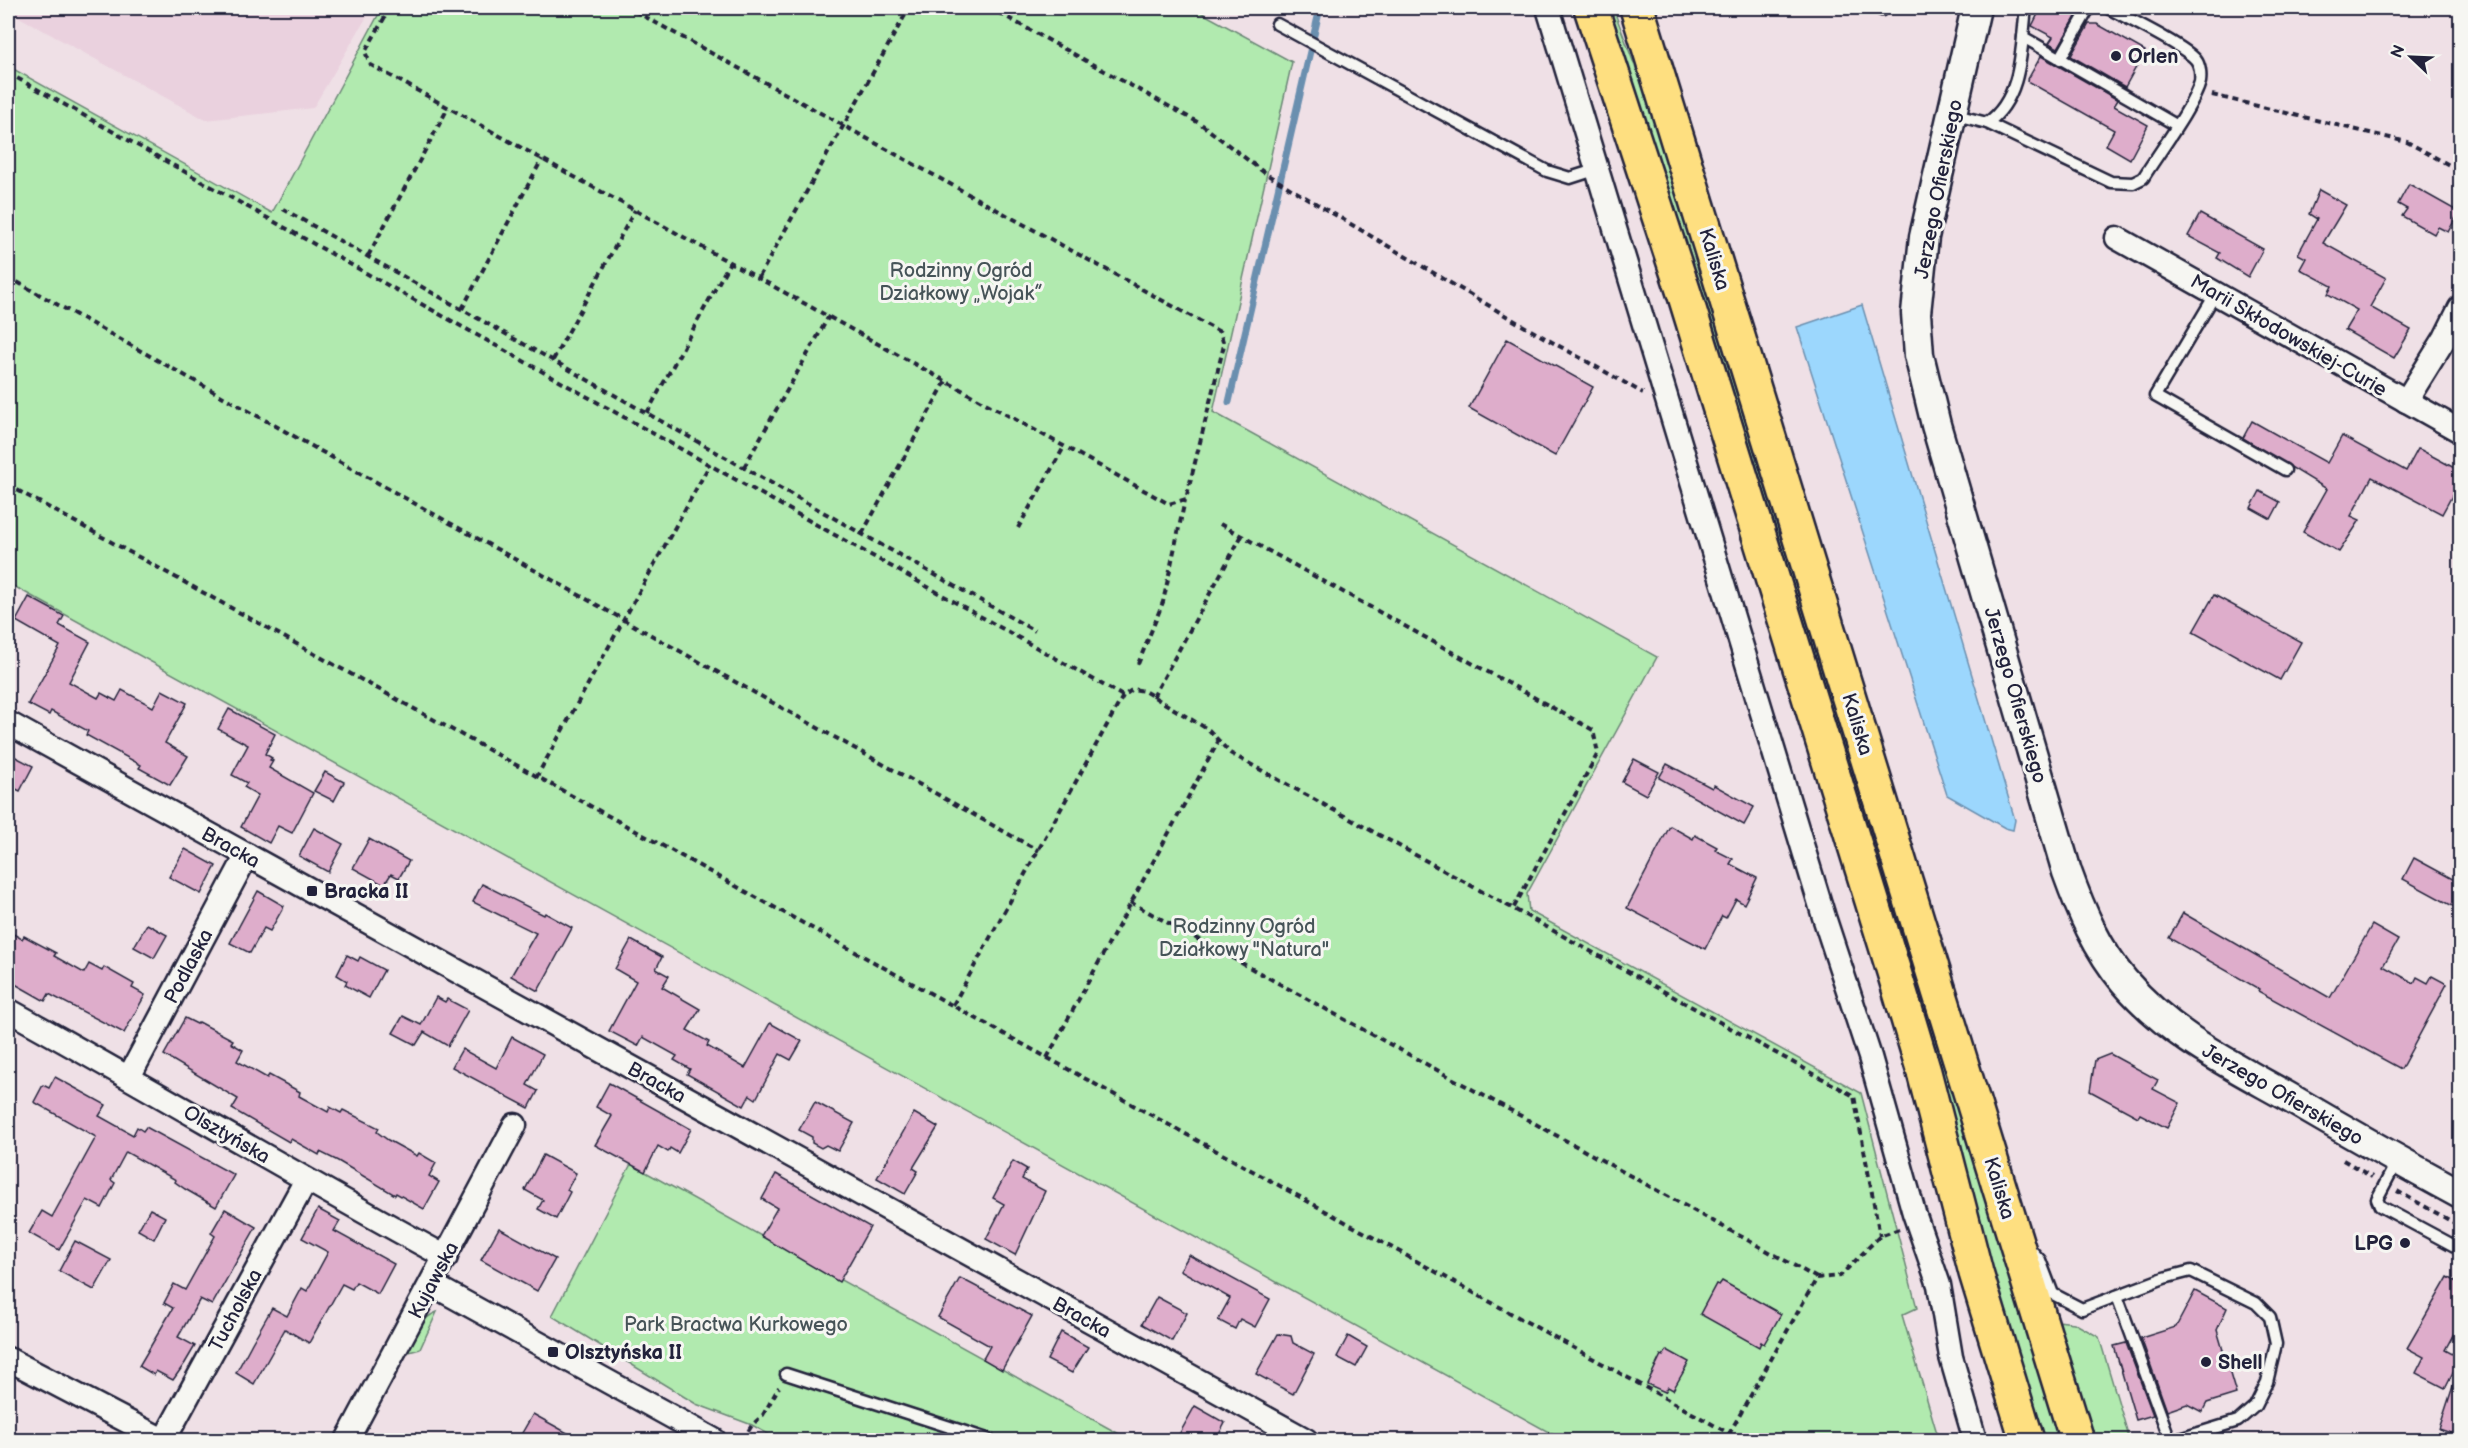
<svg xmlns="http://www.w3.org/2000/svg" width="2468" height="1448" viewBox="0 0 2468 1448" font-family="'Balsamiq Sans',sans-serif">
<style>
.built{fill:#ead1de}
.green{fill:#b1eaaf;stroke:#6a8675;stroke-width:1.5}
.water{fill:#9cd7fd;stroke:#6b8faf;stroke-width:1.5}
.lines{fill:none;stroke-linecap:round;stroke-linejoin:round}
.stream{stroke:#6b8faf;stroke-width:7}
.building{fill:#deadcb;stroke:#22223b;stroke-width:1.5}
.service-casing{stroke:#22223b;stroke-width:15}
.minor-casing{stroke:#22223b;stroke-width:27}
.tertiary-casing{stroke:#22223b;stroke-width:33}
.primary-casing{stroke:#22223b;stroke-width:38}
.path{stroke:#22223b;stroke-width:4;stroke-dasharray:6 4.5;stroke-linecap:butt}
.service{stroke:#f6f6f2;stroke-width:10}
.minor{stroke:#f6f6f2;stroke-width:22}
.tertiary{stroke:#f6f6f2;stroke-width:28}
.primary{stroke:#fedf80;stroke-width:33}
.poi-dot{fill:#22223b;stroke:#f6f6f2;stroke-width:2}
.labels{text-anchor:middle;stroke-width:6;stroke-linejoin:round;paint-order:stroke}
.poi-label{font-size:20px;font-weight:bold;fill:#22223b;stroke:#f6f6f2;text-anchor:start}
.street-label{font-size:20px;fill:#22223b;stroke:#f6f6f2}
.park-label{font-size:20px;fill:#465458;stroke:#f6f6f2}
</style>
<rect width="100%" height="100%" fill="#efe0e6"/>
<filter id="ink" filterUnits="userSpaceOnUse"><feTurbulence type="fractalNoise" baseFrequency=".0167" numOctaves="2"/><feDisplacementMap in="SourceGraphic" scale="12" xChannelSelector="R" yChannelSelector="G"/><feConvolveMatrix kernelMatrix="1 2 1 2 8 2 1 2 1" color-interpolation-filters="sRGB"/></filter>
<g filter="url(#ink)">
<path class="built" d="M8,8H372L313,108L206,120L8,11Z"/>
<g class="green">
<path d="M382,8H1193L1292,62L1213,412L1657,657L1527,894L1529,911L1861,1093L1917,1308L1902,1315L1939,1440H1563L8,583V66L272,213Z"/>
<path d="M1606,8H1613L1641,82L1674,179L2062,1440H2040Z"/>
<path d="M631,1164L1130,1440H779L752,1425L696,1404L552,1316Z"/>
<path d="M437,1312L420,1349L405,1353C413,1337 419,1319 437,1312Z"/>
<path d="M2058,1321L2074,1323L2099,1337L2128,1434V1440H2093L2057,1324Z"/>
</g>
<path class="water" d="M1862,305L2015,820L2013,830L2005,828L1947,795L1797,327Z"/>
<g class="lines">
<path class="stream" d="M1229,402L1320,8"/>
</g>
<g class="building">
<path d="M2041,8H2081L2058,48L2049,43L2053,37L2032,26Z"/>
<path d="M2089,24H2097L2145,51L2125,87L2071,56Z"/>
<path d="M2041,56L2118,100L2114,106L2148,125L2130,159L2106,145L2114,130L2027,81Z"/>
<path d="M2409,184L2459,212L2448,232L2438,227L2434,234L2402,216L2407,209L2398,204Z"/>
<path d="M2319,190L2346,205L2323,243L2386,278L2370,307L2411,330L2394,358L2345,330L2357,310L2328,294L2332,286L2300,269L2306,258L2298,254L2317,219L2309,214Z"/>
<path d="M2200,214L2263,249L2248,277L2217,258L2220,253L2188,236Z"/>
<path d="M1507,339L1593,387L1555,456L1469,408Z"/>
<path d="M2252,421L2327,463L2342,436L2406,471L2418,449L2421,450L2460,471V481L2442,514L2372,477L2351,516L2360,520L2339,552L2303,532L2327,489L2243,438Z"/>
<path d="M2260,491L2280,502L2271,519L2251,508Z"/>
<path d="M2214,595L2301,642L2280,680L2193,632Z"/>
<path d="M29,597L64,616L59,625L90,642L69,682L98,698L101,693L116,701L122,690L153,707L162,690L187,703L165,743L188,756L170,785L139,768L141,765L86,735L88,731L51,711L49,715L28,704L60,646L16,621Z"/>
<path d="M229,709L275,734L265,754L272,758L270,760L273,761L269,768L313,793L292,833L278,826L269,843L241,827L258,795L244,787L247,783L232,775L248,745L218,729Z"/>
<path d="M8,753L33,766L20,791L8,785Z"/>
<path d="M1634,759L1659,772L1646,795L1622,782Z"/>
<path d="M1667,764L1712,788L1714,785L1754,807L1744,825L1659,778Z"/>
<path d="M325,772L344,782L334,801L314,791Z"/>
<path d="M1670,826L1693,839L1695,835L1717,847L1715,850L1733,859L1730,864L1757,878L1744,904L1736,899L1726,918L1722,916L1705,949L1627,908Z"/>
<path d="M314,828L343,844L328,872L299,856Z"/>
<path d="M369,839L409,861L399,878L391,874L384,885L353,868Z"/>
<path d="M185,849L216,866L201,894L169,877Z"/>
<path d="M2414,858L2460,883V910L2403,879Z"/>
<path d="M482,884L544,915L545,913L572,928L538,991L511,976L536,933L473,902Z"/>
<path d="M258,891L284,906L270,931L264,928L250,953L230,943Z"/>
<path d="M2183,913L2330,998L2372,925L2398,940L2383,966L2414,983L2417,977L2428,983L2432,976L2447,984L2401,1069L2258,991L2259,989L2169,938Z"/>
<path d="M147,924L167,935L154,958L134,947Z"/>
<path d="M8,931L22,939L24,936L56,953L54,956L84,973L89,964L102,971L104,967L134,984L132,988L145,995L124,1033L49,994L45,1001L8,980Z"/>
<path d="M631,940L662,957L656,969L669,976L662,987L700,1009L687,1030L709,1042L707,1046L745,1068L770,1023L802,1041L791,1060L780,1054L756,1099L750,1095L744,1106L687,1074L690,1069L674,1060L677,1056L643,1037L638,1046L609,1031L636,981L615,969Z"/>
<path d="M347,955L358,961L360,957L384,970L369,998L345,985L347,981L337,975Z"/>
<path d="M436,997L445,1002L447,999L468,1010L448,1046L424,1032L416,1045L393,1033L403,1016L421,1025Z"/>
<path d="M185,1018L197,1024L199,1022L233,1040L231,1043L243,1050L237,1061L267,1078L269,1075L300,1092L299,1096L328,1112L330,1107L341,1113L343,1110L379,1128L377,1132L388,1140L417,1156L419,1153L436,1163L429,1176L439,1182L424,1209L396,1193L395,1195L338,1161L320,1152L319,1155L291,1139L289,1142L232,1109L238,1099L164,1055Z"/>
<path d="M512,1037L543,1054L527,1085L538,1091L529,1108L452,1067L462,1049L496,1068Z"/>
<path d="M2110,1054L2158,1080L2153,1089L2180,1103L2167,1128L2140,1114L2138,1117L2090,1091L2095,1060Z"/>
<path d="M55,1077L106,1105L99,1116L133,1135L137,1127L143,1131L146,1127L234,1175L216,1207L185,1189L175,1182L176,1180L126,1152L111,1180L115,1183L102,1208L87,1200L59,1250L29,1233L42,1211L52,1217L96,1137L34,1102L43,1085L49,1088Z"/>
<path d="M609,1083L691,1129L678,1153L670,1148L668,1152L658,1146L645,1172L595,1145L612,1116L596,1107Z"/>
<path d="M815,1102L854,1123L838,1151L826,1145L821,1148L812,1143V1137L799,1130Z"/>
<path d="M914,1113L938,1127L913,1168L918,1171L905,1194L877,1178Z"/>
<path d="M543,1155L576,1173L567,1190L570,1192L556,1219L538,1209L543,1200L525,1190Z"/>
<path d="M1013,1161L1027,1169L1022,1179L1045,1191L1015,1255L986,1239L1004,1204L993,1198Z"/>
<path d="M776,1174L870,1227L839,1282L761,1236L777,1208L762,1199Z"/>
<path d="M150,1209L165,1217L154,1239L138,1230Z"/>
<path d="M225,1209L256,1227L212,1305L200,1299L178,1337L195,1346L185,1363L173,1380L156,1371L154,1375L139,1366L173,1308L164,1303L174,1284L185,1290L215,1236L211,1233Z"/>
<path d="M318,1209L340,1221L334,1231L394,1264L378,1294L356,1282L352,1289L342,1284L309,1343L285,1329L254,1384L236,1373L252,1343L272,1308L287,1316L302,1288L307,1291L328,1252L302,1238Z"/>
<path d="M499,1228L555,1259L537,1291L481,1260Z"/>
<path d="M75,1241L111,1260L94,1290L59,1271Z"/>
<path d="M1189,1255L1270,1299L1255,1327L1240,1319L1235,1329L1218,1320L1230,1298L1180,1270Z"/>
<path d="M2448,1277L2460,1284V1322L2445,1350L2460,1358L2445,1388L2416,1373L2424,1357L2407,1348Z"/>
<path d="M960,1278L1032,1316L1002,1370L983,1359L990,1346L938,1317Z"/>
<path d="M1722,1281L1781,1314L1764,1344L1761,1342L1759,1347L1700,1314L1716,1284L1719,1285Z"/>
<path d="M2195,1291L2227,1308L2217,1330L2236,1394L2207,1403L2202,1412L2187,1404L2167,1411L2141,1338L2176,1327Z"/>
<path d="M1157,1297L1187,1313L1172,1341L1142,1324Z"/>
<path d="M1061,1332L1088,1347L1072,1373L1047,1360Z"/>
<path d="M1278,1334L1291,1336L1293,1343L1314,1354L1293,1394L1256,1374Z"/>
<path d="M1348,1336L1367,1347L1356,1367L1337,1357Z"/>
<path d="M2126,1343L2153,1415L2136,1420L2114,1346Z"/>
<path d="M1667,1350L1689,1362L1673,1390L1668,1387L1665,1392L1647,1384L1661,1355L1663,1356Z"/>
<path d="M2457,1374L2460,1375V1436L2439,1429Z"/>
<path d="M1195,1406L1225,1423L1216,1440H1176Z"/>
<path d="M533,1414L580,1440H518Z"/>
</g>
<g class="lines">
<g class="service-casing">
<g id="service">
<path d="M1877,8L1882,10L1883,8"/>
<path d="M1277,24L1547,171L1570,178L1598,169"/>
<path d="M2023,37L2176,125"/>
<path d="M2060,59L2089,8"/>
<path d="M1952,114L1987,123C2023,98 2021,47 2026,8"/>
<path d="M1987,123L2111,182L2133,183L2143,178C2157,155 2194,106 2200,82C2201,75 2200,65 2196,60C2185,46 2127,18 2108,8"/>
<path d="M2216,293L2155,396L2285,470"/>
<path d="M2397,1161L2377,1199L2380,1206L2460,1249"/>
<path d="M2029,1248L2040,1260L2053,1294L2082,1309L2164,1278L2191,1271L2256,1303L2270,1317L2276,1344L2267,1382L2255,1406L2238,1421L2176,1440"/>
<path d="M2117,1296L2170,1440"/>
<path d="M786,1374L990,1440"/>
</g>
</g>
<g class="minor-casing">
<g id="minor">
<path d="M1548,8L1824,917L1870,1057L1914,1213L1939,1285L1951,1357L1975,1440"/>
<path d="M2117,238L2460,431"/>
<path d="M2406,401L2445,338L2460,308"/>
<path d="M8,723L1306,1440"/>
<path d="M8,1010C155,1091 298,1177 446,1257"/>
<path d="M129,1077L247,855"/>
<path d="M431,1284L714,1440"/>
<path d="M8,1359L163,1440"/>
<path d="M164,1440L306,1180"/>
<path d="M347,1440L515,1125"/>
</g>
</g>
<g class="tertiary-casing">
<path id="tertiary" d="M1976,8L1924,237L1916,313L1919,355L1936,425L2067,872C2081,911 2097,949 2124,981C2171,1036 2228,1063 2290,1098C2346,1131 2403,1163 2460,1194"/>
</g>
<g class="primary-casing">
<g id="primary">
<path d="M1591,8L1685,296L1894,972L1924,1072L1976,1273L2027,1440"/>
<path d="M1637,8L2077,1440"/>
</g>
</g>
<g class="path">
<path d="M390,8L365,52L371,65L1169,504L1186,499L1224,345L1220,332L629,8"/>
<path d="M990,8L1201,124L1266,174L1520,324L1643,393"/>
<path d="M8,73L1123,696"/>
<path d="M2212,95L2407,142L2453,167L2460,173"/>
<path d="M283,209L1035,631"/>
<path d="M368,256L448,108"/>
<path d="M8,277L1039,851"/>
<path d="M759,277L909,8"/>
<path d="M462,309L542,159"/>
<path d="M553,360L635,210"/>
<path d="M647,413L730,262"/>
<path d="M744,467L829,316"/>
<path d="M8,485L1741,1440"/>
<path d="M1220,524L1593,730L1598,753L1513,909"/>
<path d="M1018,528L1064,447"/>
<path d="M862,534L946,381"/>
<path d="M1138,664L1163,602L1185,500"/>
<path d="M1153,697L1241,537"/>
<path d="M536,778L710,464"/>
<path d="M1130,902L1817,1278"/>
<path d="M953,1005L1123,696L1133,689L1144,691L1209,730L1230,753L1854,1096L1880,1236"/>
<path d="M1047,1058L1218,742"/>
<path d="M2343,1160L2372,1177"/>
<path d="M2397,1191L2460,1226"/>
<path d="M1729,1434L1817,1278L1840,1276L1880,1236L1899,1229"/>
<path d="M743,1440L752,1425L763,1415L779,1387"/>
</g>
<use href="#service" class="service"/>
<use href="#minor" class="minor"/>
<use href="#tertiary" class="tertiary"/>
<use href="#primary" class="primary"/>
</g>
</g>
<g class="poi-dot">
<circle cx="2116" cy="56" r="6"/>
<rect x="306" y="885" width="12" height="12" rx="3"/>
<circle cx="2405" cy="1243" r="6"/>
<rect x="547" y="1346" width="12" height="12" rx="3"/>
<circle cx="2206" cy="1362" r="6"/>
</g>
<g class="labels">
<g class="poi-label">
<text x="2128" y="63">Orlen</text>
<text x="324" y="898">Bracka II</text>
<text x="2393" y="1250" text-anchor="end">LPG</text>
<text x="565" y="1359">Olsztyńska II</text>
<text x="2218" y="1369">Shell</text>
</g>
<g class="street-label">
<text transform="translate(1938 189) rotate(-79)" y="7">Jerzego Ofierskiego</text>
<text transform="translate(1715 259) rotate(73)" y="7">Kaliska</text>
<text transform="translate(2289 335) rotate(30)" y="7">Marii Skłodowskiej-Curie</text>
<text transform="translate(2016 695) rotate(74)" y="7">Jerzego Ofierskiego</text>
<text transform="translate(1858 724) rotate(73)" y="7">Kaliska</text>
<text transform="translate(231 847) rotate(29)" y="7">Bracka</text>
<text transform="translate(188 966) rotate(-62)" y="7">Podlaska</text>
<text transform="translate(657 1082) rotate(29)" y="7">Bracka</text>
<text transform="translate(2283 1094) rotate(30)" y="7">Jerzego Ofierskiego</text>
<text transform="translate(227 1134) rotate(30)" y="7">Olsztyńska</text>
<text transform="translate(2000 1188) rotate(73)" y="7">Kaliska</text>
<text transform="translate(433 1280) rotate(-62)" y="7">Kujawska</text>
<text transform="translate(235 1310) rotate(-62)" y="7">Tucholska</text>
<text transform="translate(1082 1317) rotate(29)" y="7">Bracka</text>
</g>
<g class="park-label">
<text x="961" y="277">Rodzinny Ogród<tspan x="961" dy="23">Działkowy „Wojak”</tspan></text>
<text x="1244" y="933">Rodzinny Ogród<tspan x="1244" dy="23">Działkowy "Natura"</tspan></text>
<text x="736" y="1331">Park Bractwa Kurkowego</text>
</g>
</g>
<rect width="2468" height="1448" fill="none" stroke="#f6f6f2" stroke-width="30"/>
<rect x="15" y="15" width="2438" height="1418" fill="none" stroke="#22223b" stroke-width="2" filter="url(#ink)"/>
<g transform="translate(2411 57) rotate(293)" stroke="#f6f6f2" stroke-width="4.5" paint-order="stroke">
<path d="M0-4.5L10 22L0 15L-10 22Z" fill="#22223b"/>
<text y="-9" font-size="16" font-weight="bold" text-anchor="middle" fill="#22223b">N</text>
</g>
</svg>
